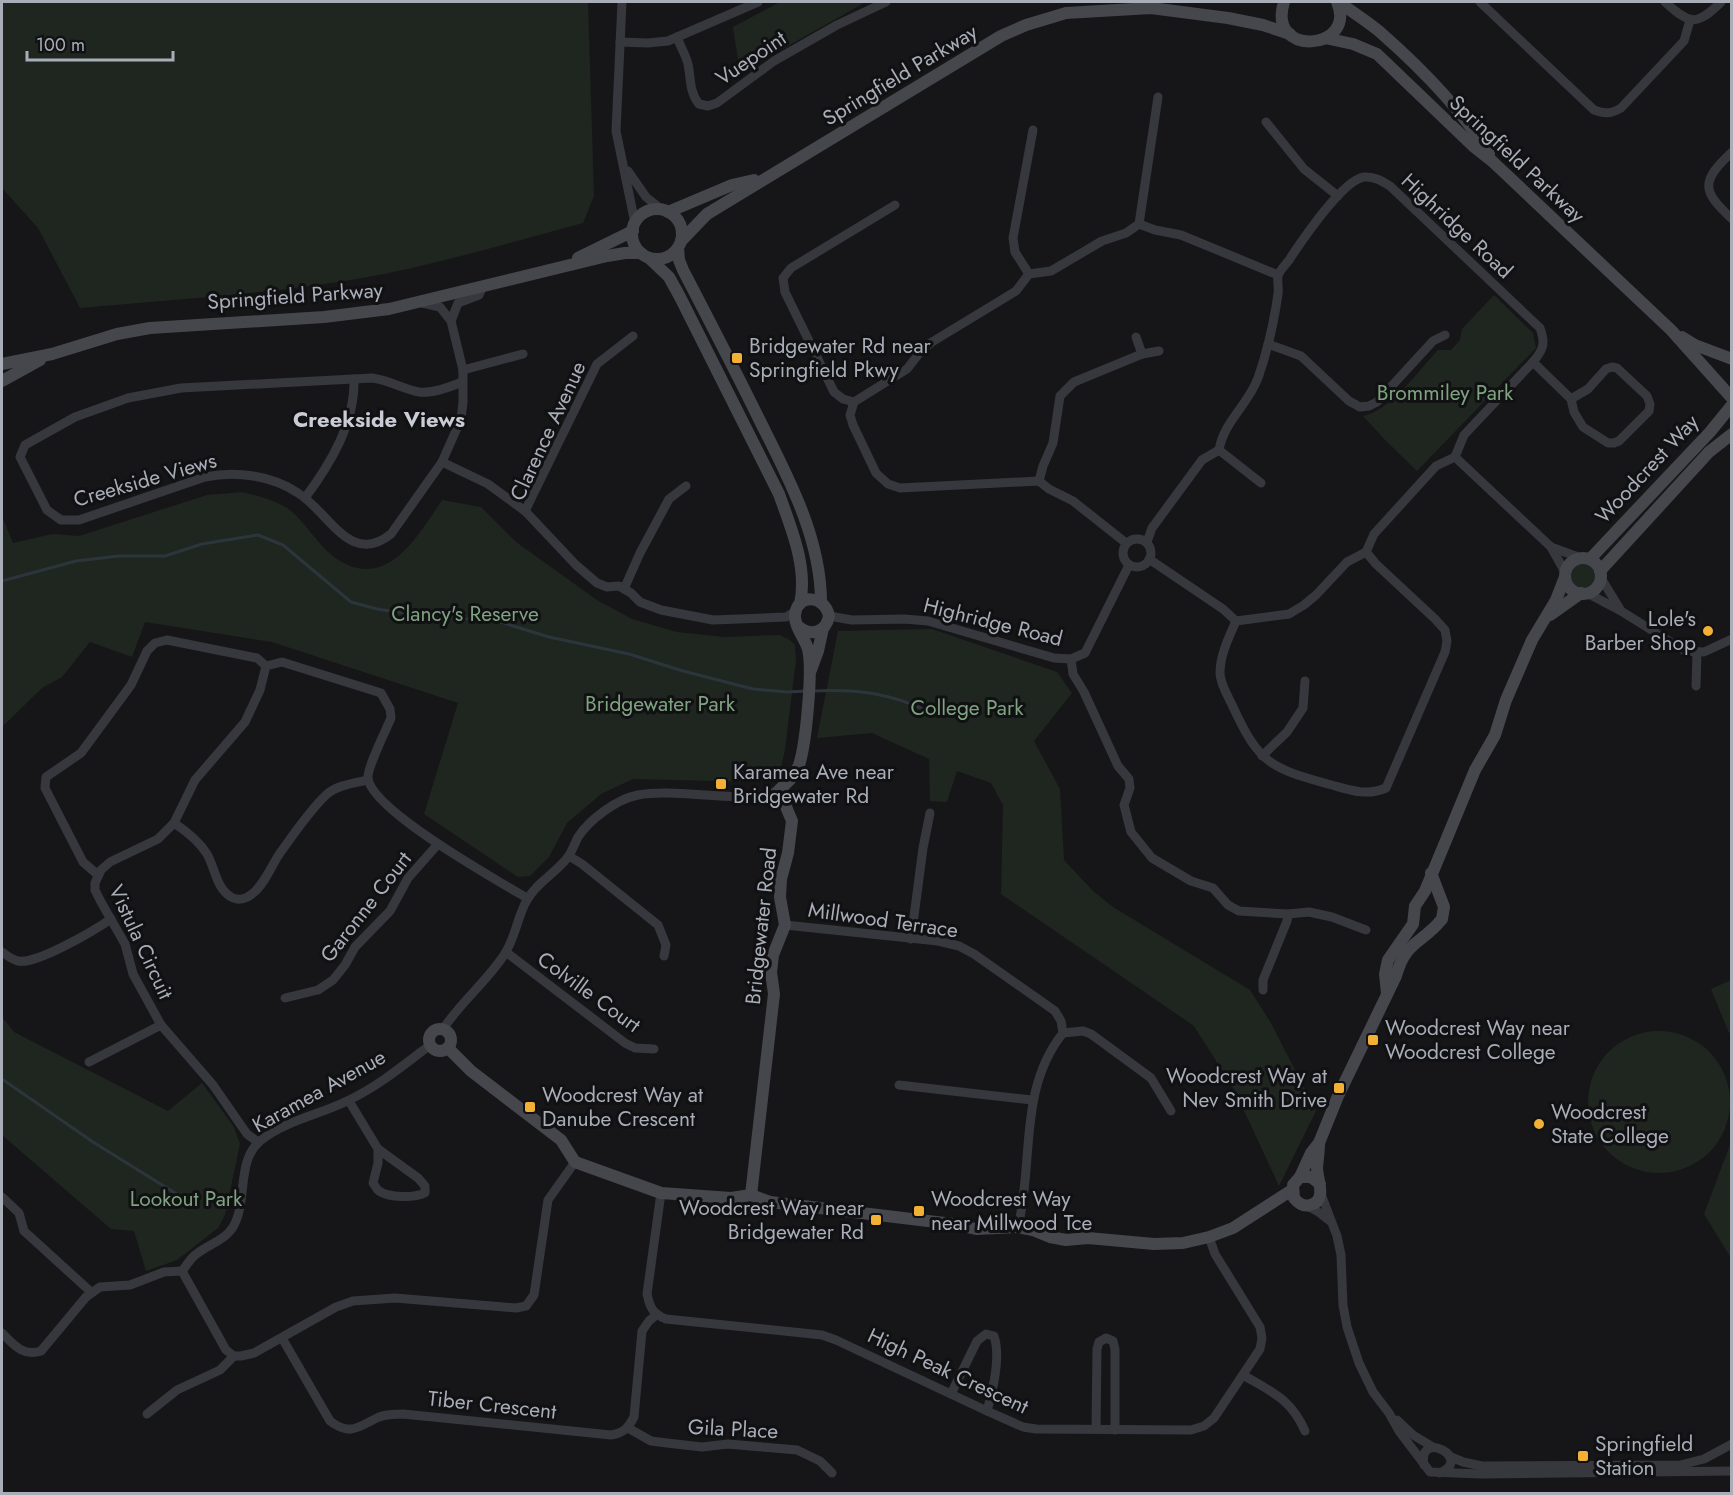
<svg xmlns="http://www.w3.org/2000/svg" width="1733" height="1495" viewBox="0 0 1733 1495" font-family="Jost,sans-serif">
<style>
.green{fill:#1e261f}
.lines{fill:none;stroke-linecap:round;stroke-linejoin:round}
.stream{stroke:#2c353c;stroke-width:3}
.street{stroke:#37383d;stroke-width:9}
.secondary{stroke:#45474d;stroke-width:12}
.poi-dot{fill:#f2b134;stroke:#111113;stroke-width:2}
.labels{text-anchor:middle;stroke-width:6;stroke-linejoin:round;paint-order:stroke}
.street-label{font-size:21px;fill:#a8adb8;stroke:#111113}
.poi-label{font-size:21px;fill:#a8adb8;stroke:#111113;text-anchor:start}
.park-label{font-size:21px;fill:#7fa381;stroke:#111113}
.neighbourhood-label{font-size:22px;font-weight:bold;fill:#c9ccd4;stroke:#111113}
</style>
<rect width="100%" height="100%" fill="#161618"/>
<g class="green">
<path d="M2,2H588L594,196L583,223C508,243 433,266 357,279C265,294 172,300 80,308L38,228L2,188Z"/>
<path d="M780,2H863L864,3L740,73L733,27Z"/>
<path d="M1494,295L1533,333L1536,348L1417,471L1386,441L1363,416C1389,412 1420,369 1438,350H1451L1460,340L1462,329Z"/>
<path d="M242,492C258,496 276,500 290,510C306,523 317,544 334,557C386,594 417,537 442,500L481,507L516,542L597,600L632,619L677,632L724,637L779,635L790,640L795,645L796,660L785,750L781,767L768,779L757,782L633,779L601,794L567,823L549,857L530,876L518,877L424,814L458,703L272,642L145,622L132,657L90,642L62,677L42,688L2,727V516L13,543L52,534L79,536L207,495Z"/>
<circle cx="1583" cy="576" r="13"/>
<path d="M932,629L1057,672L1072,693L1034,741L1060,789L1064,860L1093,891L1113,907L1250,990L1271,1023L1316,1111L1279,1186L1235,1091L1194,1026L1001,894L1003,805L991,783L957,771L947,802L930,801L929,759L872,733L817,738L838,631Z"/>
<path d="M1731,980L1732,1032L1729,1033L1711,989Z"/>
<path d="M2,1017L14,1032L168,1111L202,1083L234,1127L240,1144L225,1215L218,1228L177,1260L146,1271L134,1231L111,1229L2,1135Z"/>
<circle cx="1659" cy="1102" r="71"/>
<path d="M1731,1142V1258L1704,1214Z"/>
</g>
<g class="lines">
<g class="stream">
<path d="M2,581L76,561L119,556H165L202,544L258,535L283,545L351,602L377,609L430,617L494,620L549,637L629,654L683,671L753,689L787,692L807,691"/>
<path d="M814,691C858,689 888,693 928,711"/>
<path d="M2,1079L93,1142L188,1201"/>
</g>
<g class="street">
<path d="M622,2L616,131L635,223"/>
<path d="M1480,2L1594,110C1605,114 1611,114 1621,108L1684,41L1690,20"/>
<path d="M1665,2C1690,25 1697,26 1721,2"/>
<path d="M677,37C680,46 686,55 688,64C691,78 689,92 699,104L708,106L717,103L774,61L837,25L886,2"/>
<path d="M620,42L648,43L668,41L758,2"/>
<path d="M1266,122L1304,169L1338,196"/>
<path d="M1732,152C1700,182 1702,191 1732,219"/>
<path d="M628,171L646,197L661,209"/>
<path d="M1139,224L1158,97"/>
<path d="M1029,274L1015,252L1013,238L1033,130"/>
<path d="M422,303L440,307L451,321"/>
<path d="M633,336L597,364L525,511L576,565L597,583L607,587L619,586L631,593L640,602L661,610L713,620L786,617L795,612"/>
<path d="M1136,337L1142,354L1159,351"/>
<path d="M1268,344L1301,356L1349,401L1360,407L1369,406L1377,402L1433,341L1445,335"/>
<path d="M1533,362L1571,399L1574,412L1583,427L1608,443H1614L1619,441L1649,411L1650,404L1647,396L1617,368L1612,367L1606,369L1588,389L1571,399"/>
<path d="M463,370L523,354"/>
<path d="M462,382C450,387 432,394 419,392C403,389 389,380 372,378L181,388L128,398L75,417L25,445L20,457L47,510L61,520H79L205,477C236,471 271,475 298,493C329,512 350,567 391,534L442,462L461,419L463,402V370L451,321L458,303L479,295L482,288"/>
<path d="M854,402L843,399L834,392L785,292L783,278L791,268L895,205"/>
<path d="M1219,450L1261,483"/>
<path d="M1455,457L1551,547L1565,572"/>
<path d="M442,462L488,484L525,511"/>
<path d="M1039,481L1043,466L1053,443L1060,396L1074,382L1142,354"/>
<path d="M305,498C331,463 355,423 354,379"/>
<circle cx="1137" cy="553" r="14"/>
<path d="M1147,542L1152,528L1202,460L1219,450C1224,421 1248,405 1258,378C1267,352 1274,322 1278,294C1279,288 1277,281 1278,276C1280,269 1288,263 1291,257C1303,239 1343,180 1364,177C1374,176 1382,181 1390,186L1540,328C1546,344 1543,350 1533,362L1464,435L1455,457"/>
<path d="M1126,543L1073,501L1049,489L1039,481L900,488L888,484L876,473L853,425L850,415L854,402L907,369L921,351L932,342L1016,291L1029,274L1051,271L1102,241L1126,233L1139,224L1155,230L1181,235L1278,275"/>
<path d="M1551,547L1581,558"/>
<path d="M1149,559L1223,609L1236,621L1289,614L1304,605L1316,595L1347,562L1366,552L1374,534L1436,466L1455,457"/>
<path d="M1601,578L1620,609"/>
<path d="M624,589L640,553L669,499L686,486"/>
<path d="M1587,593L1621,611L1685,651L1704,652L1732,639"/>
<path d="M829,616L852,620L904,619L928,621L1054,658L1071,659L1085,653L1129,565"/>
<path d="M1236,621C1229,637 1220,655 1220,673C1220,684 1229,698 1233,707C1259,763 1270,768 1328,784C1348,789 1365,797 1386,788L1445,652L1447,641L1445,630L1435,619L1376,564L1366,552"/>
<path d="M1071,659L1073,674L1084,692L1118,766L1129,779L1130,788L1124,805L1131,832L1152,858L1191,881L1213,888L1228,905L1239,911L1288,914L1309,912L1332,917L1366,930"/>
<path d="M1696,686L1697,653"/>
<path d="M1262,756L1287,732L1303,708L1305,681"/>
<path d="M174,823C186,831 199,841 207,854C215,868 216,888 231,897C238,901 246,899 252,894C265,884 271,866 280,853C293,835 310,810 326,795C337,785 354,783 368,780"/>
<path d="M569,856L582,864L658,925L666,945L664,956"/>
<path d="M98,875L83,862L45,788L46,777L81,753L131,685L147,651L155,643L167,640L257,658L266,666"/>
<path d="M785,925L938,941L959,946L974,954L1055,1011L1061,1021L1063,1033C1018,1089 1034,1162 1018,1227"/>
<path d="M911,939L923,848L930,813"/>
<path d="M2,952C6,955 13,960 18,961C36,965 95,930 111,919"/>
<path d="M506,952L625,1043L635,1048L654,1049"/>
<path d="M1263,990V980L1287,921L1288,914"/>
<path d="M285,998L318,990L333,980L345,965L355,947L390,911L408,878L438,844"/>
<path d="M443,1029C461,1002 487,981 504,955C516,937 517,917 527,900C537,882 556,873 568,857C572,851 575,843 578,837C590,819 617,799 638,795C679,787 744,806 779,790"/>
<path d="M1063,1033L1083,1031L1091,1034L1151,1078L1171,1111"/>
<path d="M89,1062L161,1025"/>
<path d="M899,1085L1032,1100"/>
<path d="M349,1101L378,1149L418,1178L425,1186V1193C414,1198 389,1198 379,1191C376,1189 375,1185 373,1183L378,1163V1149"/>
<path d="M258,1142L247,1134L213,1085L161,1025L133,974L125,944L101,902L95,890V883L101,870L110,862L158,839L174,823L195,780L245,722L260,690L266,666L282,662L381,693L390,709L391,718C386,730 367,768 368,778C371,810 498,881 527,898"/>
<path d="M661,1193L647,1294C650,1308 653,1314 666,1319L822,1335L836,1340L987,1411L1023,1427L1036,1429L1191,1430L1204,1426L1214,1418L1260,1349L1262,1338L1260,1327L1215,1254L1209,1237"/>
<path d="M1321,1194L1337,1236L1341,1255L1343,1305L1347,1327L1359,1363L1373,1392L1389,1413L1399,1431L1430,1472L1481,1474L1732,1471"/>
<path d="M2,1197L19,1213L24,1231L91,1292"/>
<path d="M1305,1205L1317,1211L1330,1221"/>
<path d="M2,1333C14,1345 23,1357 41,1351L86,1297L100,1287L130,1285L164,1272L182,1271"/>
<path d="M282,1338L330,1421C351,1437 359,1426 379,1417C387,1414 395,1414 403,1414L611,1435C624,1433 628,1428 634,1417L642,1331L649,1321L656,1315"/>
<path d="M234,1356H241L254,1353L336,1307L353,1301L395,1298L516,1308L526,1306L534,1295L548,1200L575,1162"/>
<path d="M234,1356L226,1350L182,1271C186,1266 189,1261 193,1257C205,1245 224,1242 233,1227C248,1202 236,1161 260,1141C284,1121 319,1115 347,1101C377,1087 404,1065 430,1045"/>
<path d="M1243,1375C1272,1392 1291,1399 1305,1431"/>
<path d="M951,1394L977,1341L986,1334L994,1336C1001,1356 993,1390 987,1411"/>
<path d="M147,1414L177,1390L220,1370L234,1356"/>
<path d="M1397,1420L1413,1435L1433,1447"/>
<path d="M628,1428L651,1441L667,1443L702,1447L728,1444L797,1450L820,1461L832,1473"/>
<path d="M1096,1429L1097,1349L1099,1342L1106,1338L1113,1341L1115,1349V1430"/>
<path d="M1449,1456L1463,1462L1482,1466L1680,1465L1704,1459L1732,1444"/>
<path d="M1424,1465C1417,1429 1474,1458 1440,1473"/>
</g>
<g class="secondary">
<path d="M1284,2C1266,58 1358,51 1337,2"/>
<path d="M1339,2C1352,12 1367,21 1380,32C1421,68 1461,108 1489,154"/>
<path d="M1325,38L1353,44L1377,54L1473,146L1492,161L1671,330L1731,397"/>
<circle cx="657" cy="234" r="25"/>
<path d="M668,212L732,185L754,180"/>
<path d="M681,241L707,214L1001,36L1026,25L1066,13L1151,8L1228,18L1263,25L1290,34"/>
<path d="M678,248L679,260L683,270C709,320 735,370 760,421C788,477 821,538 821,602"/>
<path d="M578,258L633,231"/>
<path d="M649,258L669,277L680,297L779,494C791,528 808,567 800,604"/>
<path d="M1682,337L1695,345L1732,359"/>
<path d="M2,364L52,354L117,334L150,328L324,317L389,309L607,256L625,253H641"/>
<path d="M2,381L40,360"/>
<circle cx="1583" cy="576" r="18"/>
<path d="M1590,559L1710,432L1732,405"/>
<path d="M1600,571L1709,452L1732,434"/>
<path d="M1550,615L1581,593"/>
<path d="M811,670L818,651L823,628"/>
<path d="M1387,993L1385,974L1388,960L1413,924L1415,906L1425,891L1475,770L1495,735L1506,700L1532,640L1556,600L1565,577"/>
<circle cx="440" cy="1040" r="11"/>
<path d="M448,1048L471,1071L561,1140L575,1162L661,1193L731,1198L751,1195L770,1202L953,1224L976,1229L1018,1227L1033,1230L1050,1237L1066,1240L1088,1238L1154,1244L1183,1243L1209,1237L1233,1228L1292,1190"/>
<path d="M1319,1143C1319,1151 1318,1159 1317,1167C1317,1180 1328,1201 1310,1205C1303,1207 1298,1203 1294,1198L1293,1185L1300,1177H1311L1320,1184"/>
<path d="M1300,1177L1311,1153L1319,1143L1338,1096L1396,976C1406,940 1422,944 1442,919L1444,907L1431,873"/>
<path d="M751,1195L774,994L771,972L773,955L785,925L780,897L781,879L788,853L792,821L779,790C787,783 795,776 799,765C806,744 813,670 808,649C805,639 794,626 795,615C797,593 825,595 829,616C826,632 812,637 799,627"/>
</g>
</g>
<g class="poi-dot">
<rect x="731" y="352" width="12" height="12" rx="3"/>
<circle cx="1708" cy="631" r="6"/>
<rect x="715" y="778" width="12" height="12" rx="3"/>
<rect x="1367" y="1034" width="12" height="12" rx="3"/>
<rect x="1333" y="1082" width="12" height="12" rx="3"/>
<rect x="524" y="1101" width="12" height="12" rx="3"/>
<circle cx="1539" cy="1124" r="6"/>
<rect x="913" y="1205" width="12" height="12" rx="3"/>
<rect x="870" y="1214" width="12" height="12" rx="3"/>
<rect x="1577" y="1450" width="12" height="12" rx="3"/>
</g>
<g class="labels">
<g class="street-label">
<text transform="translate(751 58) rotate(-34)" y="7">Vuepoint</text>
<text transform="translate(900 75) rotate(-31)" y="7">Springfield Parkway</text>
<text transform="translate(1517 159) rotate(43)" y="7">Springfield Parkway</text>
<text transform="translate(1457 226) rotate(43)" y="7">Highridge Road</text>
<text transform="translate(295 296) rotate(-4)" y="7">Springfield Parkway</text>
<text transform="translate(548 431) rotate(-65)" y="7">Clarence Avenue</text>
<text transform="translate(1647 469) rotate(-47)" y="7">Woodcrest Way</text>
<text transform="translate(145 480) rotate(-16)" y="7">Creekside Views</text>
<text transform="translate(993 622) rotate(14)" y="7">Highridge Road</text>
<text transform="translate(366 907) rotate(-52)" y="7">Garonne Court</text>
<text transform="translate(883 920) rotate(8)" y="7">Millwood Terrace</text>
<text transform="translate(761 926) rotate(-84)" y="7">Bridgewater Road</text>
<text transform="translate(141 942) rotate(65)" y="7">Vistula Circuit</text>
<text transform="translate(589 992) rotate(36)" y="7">Colville Court</text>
<text transform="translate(319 1091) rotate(-29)" y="7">Karamea Avenue</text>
<text transform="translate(948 1371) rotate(25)" y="7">High Peak Crescent</text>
<text transform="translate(492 1405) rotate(6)" y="7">Tiber Crescent</text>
<text transform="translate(733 1429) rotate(3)" y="7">Gila Place</text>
</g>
<g class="poi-label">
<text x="749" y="353">Bridgewater Rd near<tspan x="749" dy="24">Springfield Pkwy</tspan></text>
<text x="1696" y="626" text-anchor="end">Lole's<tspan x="1696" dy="24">Barber Shop</tspan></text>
<text x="733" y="779">Karamea Ave near<tspan x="733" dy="24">Bridgewater Rd</tspan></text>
<text x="1385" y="1035">Woodcrest Way near<tspan x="1385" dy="24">Woodcrest College</tspan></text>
<text x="1327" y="1083" text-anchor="end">Woodcrest Way at<tspan x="1327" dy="24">Nev Smith Drive</tspan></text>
<text x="542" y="1102">Woodcrest Way at<tspan x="542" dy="24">Danube Crescent</tspan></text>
<text x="1551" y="1119">Woodcrest<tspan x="1551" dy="24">State College</tspan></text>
<text x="931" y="1206">Woodcrest Way<tspan x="931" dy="24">near Millwood Tce</tspan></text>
<text x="864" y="1215" text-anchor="end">Woodcrest Way near<tspan x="864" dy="24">Bridgewater Rd</tspan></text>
<text x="1595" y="1451">Springfield<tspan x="1595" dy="24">Station</tspan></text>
</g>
<g class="park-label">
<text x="1445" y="400">Brommiley Park</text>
<text x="465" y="621">Clancy's Reserve</text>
<text x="660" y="711">Bridgewater Park</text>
<text x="967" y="715">College Park</text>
<text x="186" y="1206">Lookout Park</text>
</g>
<g class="neighbourhood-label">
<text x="379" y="427">Creekside Views</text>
</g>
</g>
<rect width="1733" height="1495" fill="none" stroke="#a8adb8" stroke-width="6"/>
<path d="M27 51v9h146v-9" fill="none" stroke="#a8adb8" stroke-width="3"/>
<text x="36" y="51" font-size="18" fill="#a8adb8" stroke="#111113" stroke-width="4.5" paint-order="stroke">100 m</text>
</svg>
